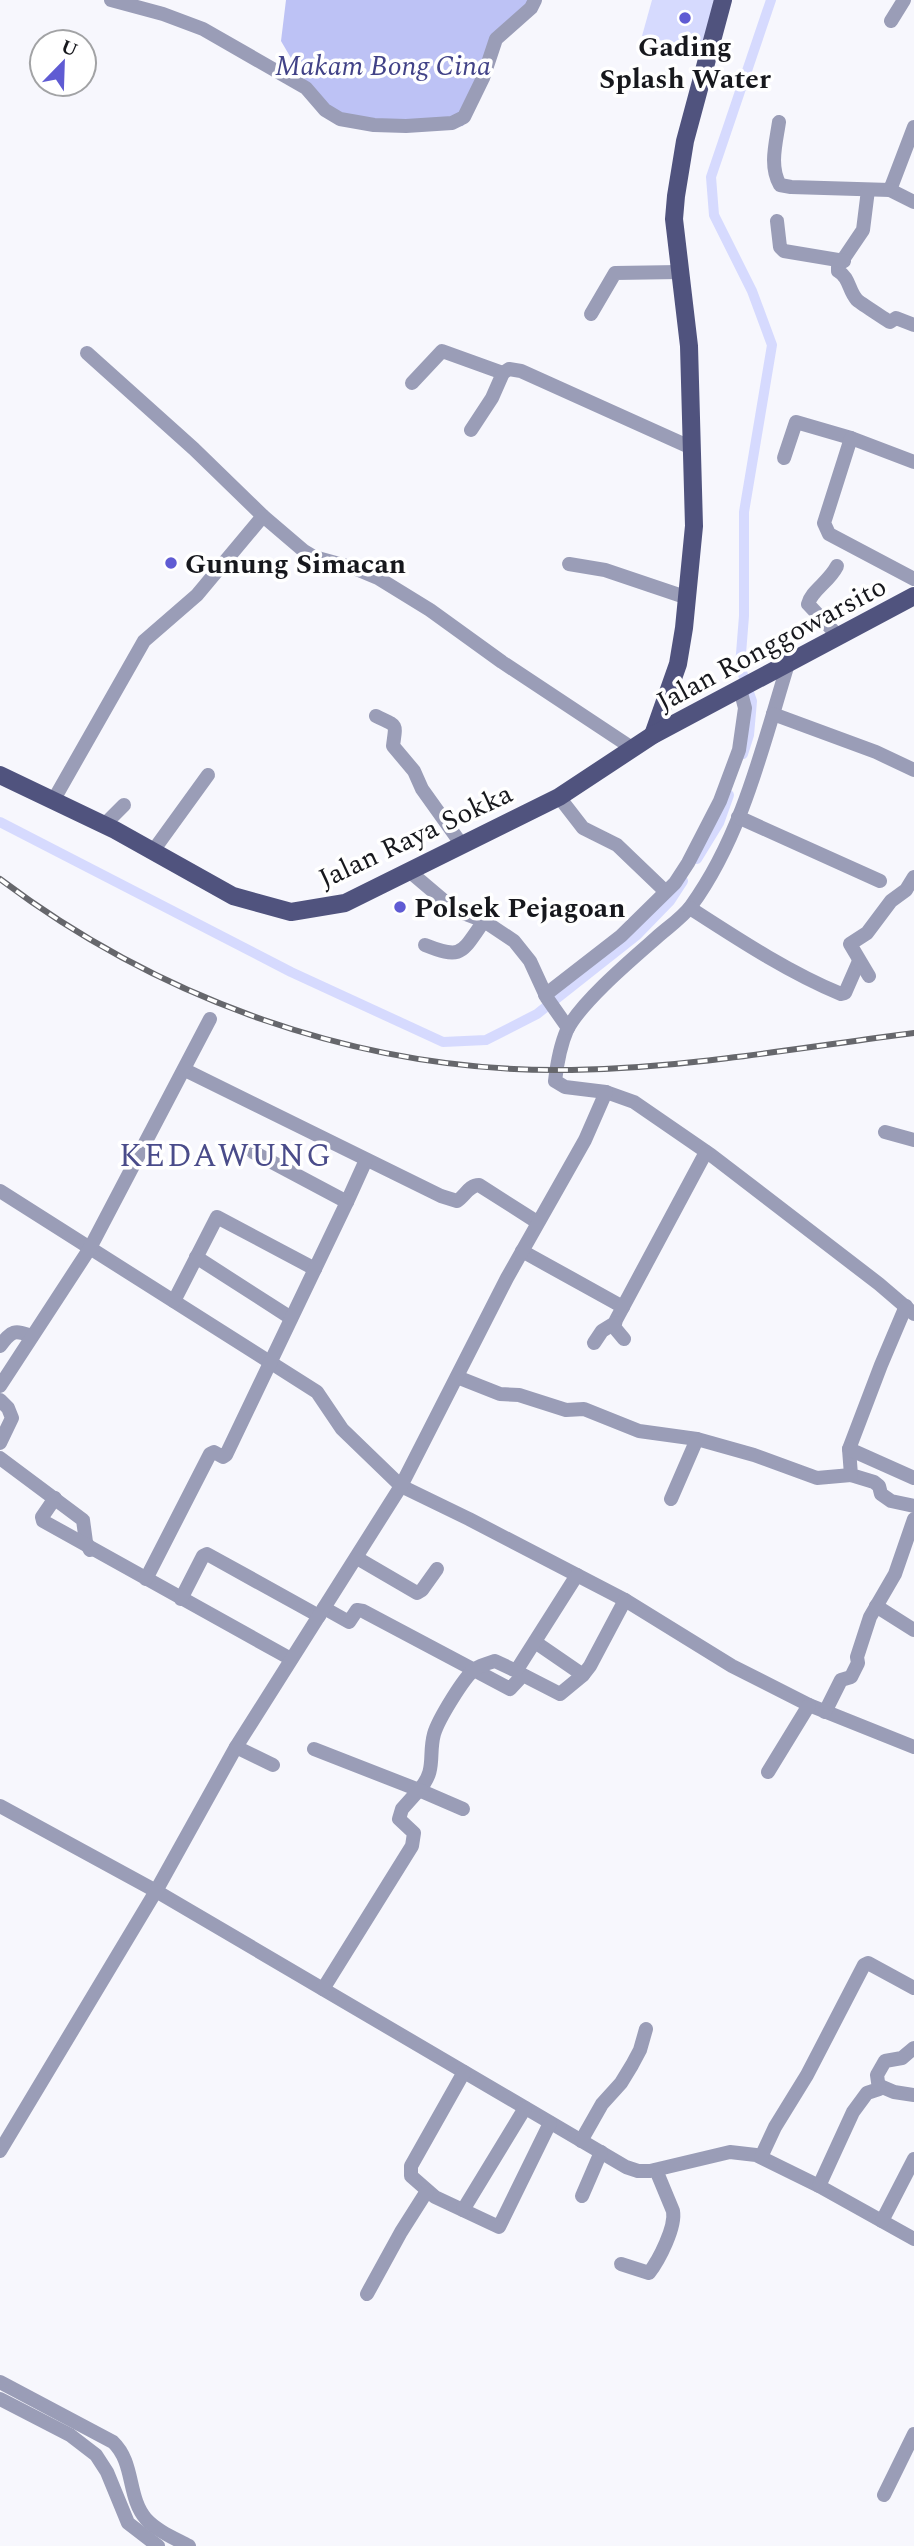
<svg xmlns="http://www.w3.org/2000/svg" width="914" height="2546" viewBox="0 0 914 2546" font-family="Spectral,serif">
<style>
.green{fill:#bdc2f5}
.water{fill:#d6dafe}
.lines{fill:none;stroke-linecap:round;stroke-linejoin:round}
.canal{stroke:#d6dafe;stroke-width:10}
.minor{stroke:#9a9db7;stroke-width:14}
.major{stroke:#50537e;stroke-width:18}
.rail-casing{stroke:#66676c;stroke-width:6}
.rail{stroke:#fff;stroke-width:3.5;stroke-dasharray:10;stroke-linecap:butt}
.poi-dot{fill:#5f5bd3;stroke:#fff;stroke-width:2.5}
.labels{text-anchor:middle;stroke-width:7;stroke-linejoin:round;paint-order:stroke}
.poi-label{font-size:28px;font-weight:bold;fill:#17181d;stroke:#fff;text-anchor:start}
.park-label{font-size:28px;font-style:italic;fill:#414287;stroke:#fff}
.street-label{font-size:28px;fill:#17181d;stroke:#fff}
.quarter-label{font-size:32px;letter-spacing:2px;fill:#4a4c8a;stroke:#fff}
</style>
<rect width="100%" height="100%" fill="#f7f7fd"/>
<path class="green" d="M286,0H540L499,40L485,79L463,126L375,132L322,111L281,41Z"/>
<path class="water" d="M652,0H728L716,53L642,36Z"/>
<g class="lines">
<g class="canal">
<path d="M743,754L749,735L752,701L740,666L744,616V512L772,345L752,291L714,215L711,177L771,0"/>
<path d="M0,822L291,972L443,1042L486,1040L537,1014L637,935L670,901L683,881"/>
<path d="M697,859L719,823L729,795"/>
</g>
<g class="minor">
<path d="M111,0L163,14L203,29L306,88L325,110L340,119L374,125L406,126L452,123L464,117L483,78L496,39L531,8L535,0"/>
<path d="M891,21L904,0"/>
<path d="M779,122C776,143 769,166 780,185L791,187L890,190L914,127"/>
<path d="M868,190L863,230L838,267V271C850,278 848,290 857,300C859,302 888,321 890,322L896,318L914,325"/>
<path d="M890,190L914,202"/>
<path d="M777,221L780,247L784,251L844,261"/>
<path d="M591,314L615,273L679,272"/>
<path d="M87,353L194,449L263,516L304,551L314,557L354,568L378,578L430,610L502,662L632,748"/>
<path d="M412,383L442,351L503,373"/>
<path d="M471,430L492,398L503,373L509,369L521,371L692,448"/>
<path d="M784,458L796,422L851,438"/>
<path d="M914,462L851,438L824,523L829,534L914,579"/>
<path d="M569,564L605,570L688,598"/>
<path d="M837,566C829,582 811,591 808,604L839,637"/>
<path d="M788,664C763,745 742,836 691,906C682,918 667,928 656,938C632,959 581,1002 567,1030C560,1046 557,1064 555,1081L565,1087L606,1092L634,1102L711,1155L879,1284L914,1314"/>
<path d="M773,714L876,752L914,770"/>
<path d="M376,716C398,727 396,722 393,746L414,771L422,789L462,845"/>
<path d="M559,797L583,828L617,845L665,891"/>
<path d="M53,801L144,641L197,595L263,516"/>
<path d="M738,817L880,881"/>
<path d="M104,825L124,805"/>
<path d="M153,851L208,775"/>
<path d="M409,871L455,910L484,921L514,941L530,961L547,998L568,1028"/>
<path d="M690,908C738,939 788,972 841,994L845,993L859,961"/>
<path d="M425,945C463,960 461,953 484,921"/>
<path d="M869,976L850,944L867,933L891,901L906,890L914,877"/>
<path d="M545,995L621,936L675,883L688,863L720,801L739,750L745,708L740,689"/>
<path d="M185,1070L441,1196L457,1201C465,1196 469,1185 479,1185L537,1222"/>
<path d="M885,1132L914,1140"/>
<path d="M253,1152L347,1202L366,1160"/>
<path d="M0,1191L317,1392L342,1429L401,1486L469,1519L625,1600L732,1666L809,1705L914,1747"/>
<path d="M522,1251L623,1307"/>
<path d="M196,1257L291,1318"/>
<path d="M174,1301L217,1217L315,1269"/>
<path d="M906,1306L881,1365L849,1449L851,1475L874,1482L879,1486L881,1494L891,1501L914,1506"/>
<path d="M624,1339L614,1327L616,1320L706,1152"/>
<path d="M594,1343L602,1331L615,1323"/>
<path d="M0,1346C12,1330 14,1330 32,1336"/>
<path d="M457,1377L500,1394L519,1395L566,1410L584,1409L639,1431L697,1439"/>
<path d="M0,1386L90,1248L210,1019"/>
<path d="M0,1400L8,1408L12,1418L0,1443"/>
<path d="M849,1449L914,1478"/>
<path d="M0,1458L83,1520L86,1542L90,1550"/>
<path d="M55,1498L42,1517L43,1521L291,1659"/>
<path d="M671,1499L697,1439L754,1455L817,1478L851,1475"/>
<path d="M357,1558L417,1593L422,1590L437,1569"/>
<path d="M146,1579L210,1454L214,1452L223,1457L226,1455L347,1202"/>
<path d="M181,1599L203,1556L207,1554L319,1616"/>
<path d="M876,1606L914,1630"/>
<path d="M324,1608L349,1622L357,1610L363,1611L510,1689L523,1675L560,1694L583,1675"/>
<path d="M535,1642L583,1675L590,1666L625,1600"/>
<path d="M825,1712L841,1680L851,1677L858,1663L857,1657L870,1617L895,1574L914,1519"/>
<path d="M236,1747L273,1765"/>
<path d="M314,1749L419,1790C437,1770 428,1756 434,1734C438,1720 464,1677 475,1669C481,1665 489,1663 495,1661L514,1670L518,1668L577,1575"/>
<path d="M768,1772L809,1705"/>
<path d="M0,1806L156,1891L626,2167L638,2171H650L730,2152L756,2155L819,2186L914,2239"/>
<path d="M323,1989L412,1846L414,1833L399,1819L402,1809L419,1790L463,1809"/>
<path d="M464,2072L411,2166V2176L435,2197L499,2227L550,2123"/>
<path d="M880,2086L894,2092L914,2095"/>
<path d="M581,2141L602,2104L621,2083L632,2065L640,2050L646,2029"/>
<path d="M0,2151L156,1891L236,1747L401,1486L507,1278L585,1140L606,1092"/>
<path d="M761,2157L775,2127L807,2075L864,1965L868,1963L914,1988"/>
<path d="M819,2186L853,2112L867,2093L879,2089L877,2075L885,2061L902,2058L914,2048"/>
<path d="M582,2196L601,2152"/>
<path d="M463,2210L525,2108"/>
<path d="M882,2221L914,2159"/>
<path d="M621,2264L649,2273C659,2260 676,2227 673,2211L656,2170"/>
<path d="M367,2294L401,2232L427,2191"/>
<path d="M0,2382L113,2442C135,2463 127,2497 146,2519C157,2531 174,2538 189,2546"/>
<path d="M0,2399L70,2435L96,2455L107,2472L128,2523L158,2546"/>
<path d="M884,2495L914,2434"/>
</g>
<g class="major">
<path d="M653,735L678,664L684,628L694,526L689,346L674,219L676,196L685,141L723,0"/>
<path d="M0,775L115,830L233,896L291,912L345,903L559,797L653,735L914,596"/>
</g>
<g class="rail-casing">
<path id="rail" d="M0,879C159,999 356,1070 556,1070C676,1070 796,1048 914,1033"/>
</g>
<use href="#rail" class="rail"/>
</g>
<g class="poi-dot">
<circle cx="685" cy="18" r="7"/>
<circle cx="171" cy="563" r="7"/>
<circle cx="400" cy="907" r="7"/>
</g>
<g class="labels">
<g class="poi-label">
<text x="685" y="56" text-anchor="middle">Gading<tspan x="685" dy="32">Splash Water</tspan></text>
<text x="185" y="573">Gunung Simacan</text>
<text x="414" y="917">Polsek Pejagoan</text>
</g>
<g class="park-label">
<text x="383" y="75">Makam Bong Cina</text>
</g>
<g class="street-label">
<text transform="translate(771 643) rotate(-28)" y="10">Jalan Ronggowarsito</text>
<text transform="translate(415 835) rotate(-25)" y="10">Jalan Raya Sokka</text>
</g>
<g class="quarter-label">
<text x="226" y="1166">KEDAWUNG</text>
</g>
</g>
<g transform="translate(63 63) rotate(23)"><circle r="33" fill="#ffffff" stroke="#a2a3a5" stroke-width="2"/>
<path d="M0-5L12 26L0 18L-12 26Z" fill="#5f5bd3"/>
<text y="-10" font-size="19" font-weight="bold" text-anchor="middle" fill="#17181d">U</text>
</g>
</svg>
